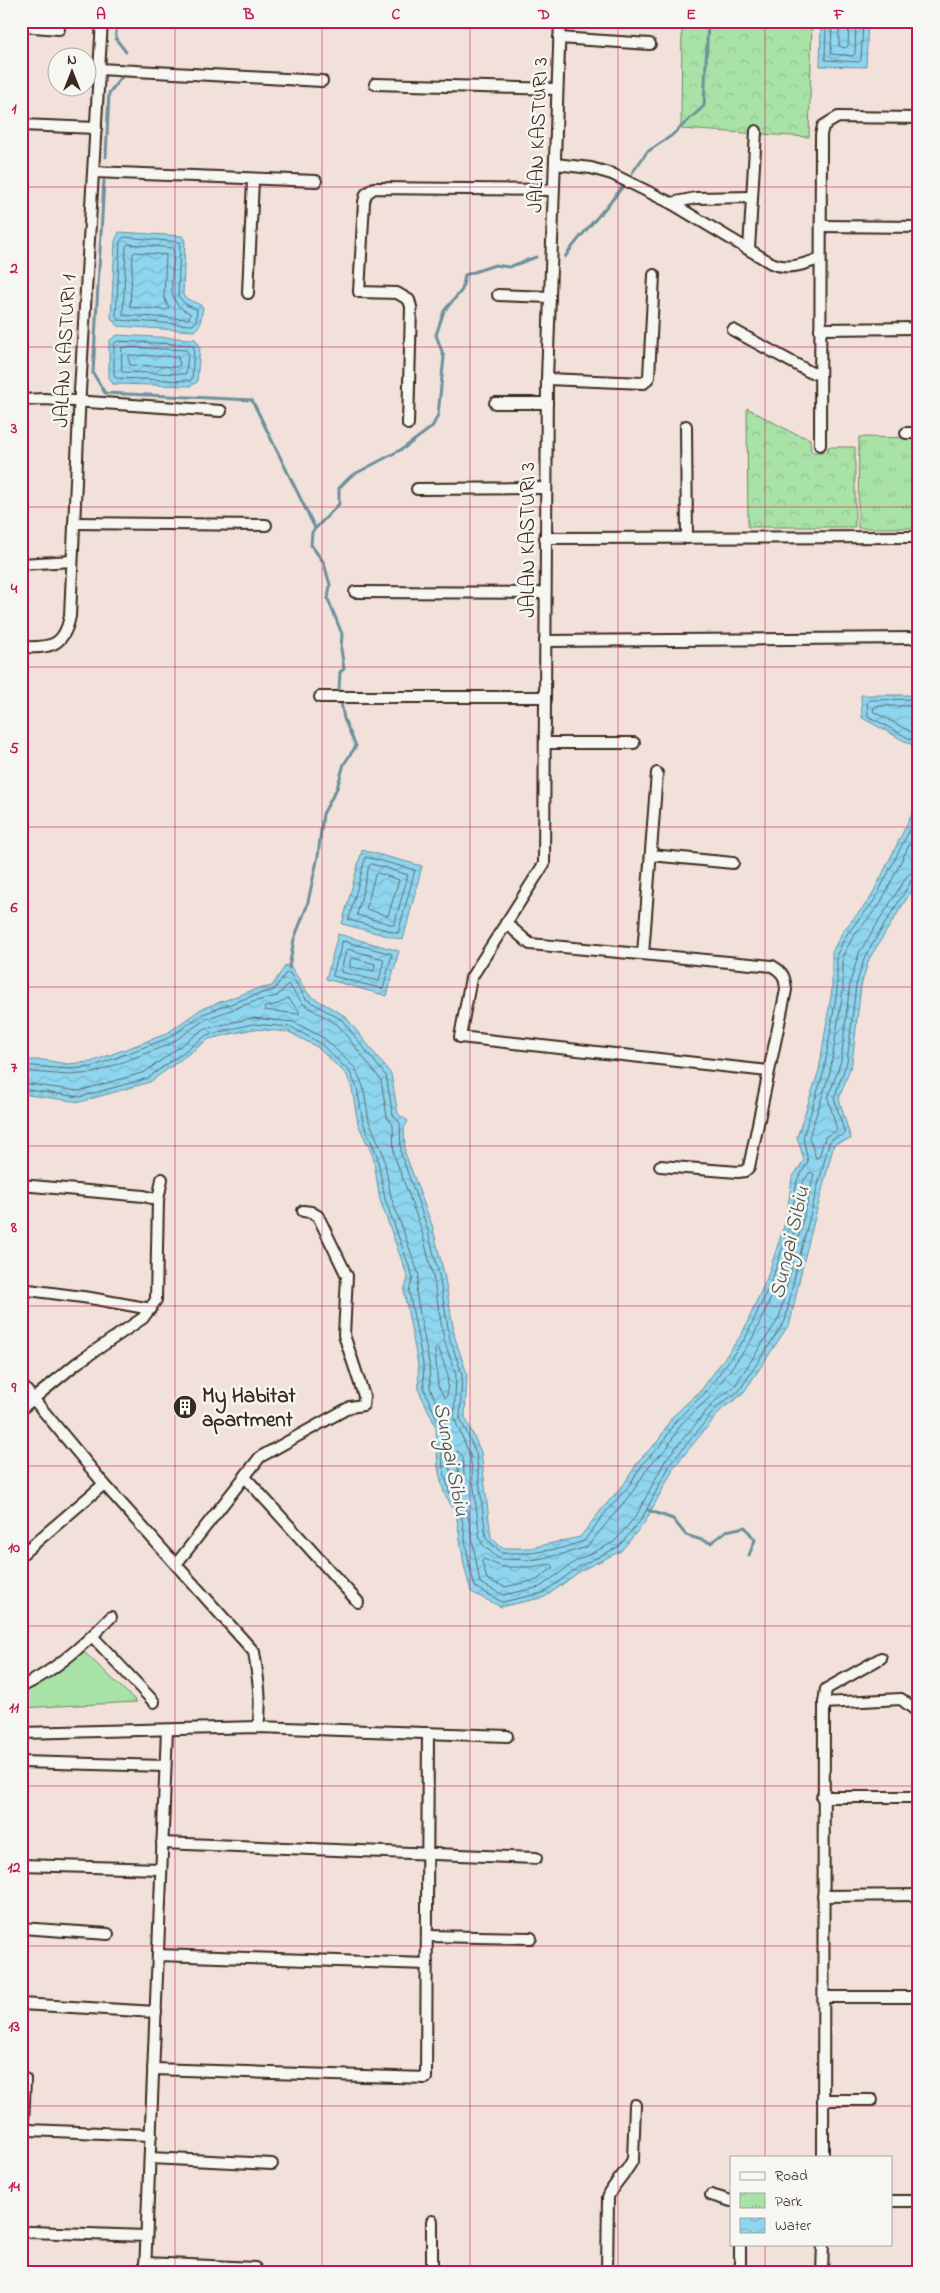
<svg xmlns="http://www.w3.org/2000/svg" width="940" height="2293" viewBox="0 0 940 2293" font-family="'Indie Flower',sans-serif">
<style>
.forest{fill:url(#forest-crowns);stroke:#728662}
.park{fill:url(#park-tufts);stroke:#728662}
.garden{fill:#a8e2a7;stroke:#728662}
.water{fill:url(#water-waves);stroke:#6d919b}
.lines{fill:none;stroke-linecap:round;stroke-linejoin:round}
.shore{stroke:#5c6e72;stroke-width:1}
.stream{stroke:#6d919b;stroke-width:3}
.minor-casing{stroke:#3b2a1e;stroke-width:14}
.minor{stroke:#f6f6f2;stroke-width:10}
.grid{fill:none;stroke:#c2185b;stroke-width:1;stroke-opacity:0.55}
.labels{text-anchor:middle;stroke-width:5;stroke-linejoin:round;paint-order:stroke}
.street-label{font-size:21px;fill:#3b2a1e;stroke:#f6f6f2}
.poi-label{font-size:21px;font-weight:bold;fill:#3b2a1e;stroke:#f6f6f2;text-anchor:start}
.water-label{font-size:22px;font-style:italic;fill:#505552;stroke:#f6f6f2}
.neatline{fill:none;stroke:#c2185b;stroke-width:2}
.grid-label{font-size:16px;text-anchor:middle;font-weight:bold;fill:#c2185b}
</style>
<defs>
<pattern id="forest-crowns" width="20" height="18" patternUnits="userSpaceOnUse" patternTransform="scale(1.25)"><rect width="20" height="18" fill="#a8e2a7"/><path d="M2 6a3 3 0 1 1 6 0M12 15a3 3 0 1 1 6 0" fill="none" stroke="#92c28f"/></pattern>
<pattern id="park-tufts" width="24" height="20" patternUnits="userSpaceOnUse" patternTransform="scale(1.25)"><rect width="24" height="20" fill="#a8e2a7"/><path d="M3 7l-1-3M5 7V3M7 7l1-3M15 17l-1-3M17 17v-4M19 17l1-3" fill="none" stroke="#92c28f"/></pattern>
<pattern id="water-waves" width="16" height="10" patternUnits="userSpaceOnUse" patternTransform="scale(1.25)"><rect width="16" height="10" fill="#8ed5ef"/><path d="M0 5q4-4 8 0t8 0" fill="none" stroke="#7bb7cc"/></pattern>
</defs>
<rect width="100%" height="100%" fill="#f2e1da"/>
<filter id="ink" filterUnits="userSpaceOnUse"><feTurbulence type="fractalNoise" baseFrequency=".02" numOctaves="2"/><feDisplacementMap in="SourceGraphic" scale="10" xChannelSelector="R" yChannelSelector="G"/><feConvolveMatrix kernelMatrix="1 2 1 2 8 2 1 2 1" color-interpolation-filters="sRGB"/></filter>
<g filter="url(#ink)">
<g class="forest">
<path d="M682,21H812L809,137L681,129Z"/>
<path d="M747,408L791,432L810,439L811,452H828V447H855V527H748Z"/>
</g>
<path class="park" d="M859,437L919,438V528H858Z"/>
<path class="garden" d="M84,1652L137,1702L21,1708V1693Z"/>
<g class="water">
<path d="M821,21H868L866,67L820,66Z"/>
<path d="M119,232L182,236L185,241L183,295C189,302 196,301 203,307L200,325L194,331L117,326L111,318L115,241Z"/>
<path d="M117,335L195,339L200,346L197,382L191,386L113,384L109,378V341Z"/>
<path d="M861,695H919V744L912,745L862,718Z"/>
<path d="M919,804V879L869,959L861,986L852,1063L839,1099L851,1139L834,1144L802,1268L790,1323L742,1395L723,1408L675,1466L645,1522L621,1551L582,1570L545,1597L501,1607L471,1592L464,1565L456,1513L444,1493L438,1468L436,1427L419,1391L418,1365L404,1291L408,1278L380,1200L373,1156L358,1124L352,1089L347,1075L317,1047L289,1032L253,1029L209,1039L150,1082L80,1102L21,1094V1060H44L67,1064L91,1062L166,1034L201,1009L253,990L272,986L285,966L289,964L309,995L345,1016L391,1074L398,1114L408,1121L404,1128L405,1153L432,1225L444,1273L455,1338L467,1374L465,1417L481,1452L491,1537L502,1548H530L580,1537L601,1510L624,1484L640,1459L658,1441L672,1417L702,1389L742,1334L767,1278L786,1220L792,1178L804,1160L797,1137L819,1070L832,989V952L843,931L870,899L915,808Z"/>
<path d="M362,850L422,866L403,940L342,924Z"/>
<path d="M338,934L399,951L387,996L326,979Z"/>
</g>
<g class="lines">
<g class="shore">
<path d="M826,21L825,60L859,62L861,60L863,21"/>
<path d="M832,21L831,54L853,56L855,54L856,21"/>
<path d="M839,21V46L845,48L848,46L849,21"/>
<path d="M124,237L180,242L178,296L186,305L197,309L196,322L192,325L118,320L116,316L120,242Z"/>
<path d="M129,244L173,248C176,271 161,303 190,313L189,319L123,315L126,246Z"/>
<path d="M136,252L166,255L164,297L169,308L167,310L130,307L133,254Z"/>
<path d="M118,341L192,345L194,348L192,379L189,381L116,378L114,375V344Z"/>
<path d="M122,347L186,350L188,353L186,373L184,374L122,372Z"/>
<path d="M130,355L178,357L180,365L177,367L130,365L128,357Z"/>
<path d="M919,699L869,700L867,703L868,716L912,740L919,739"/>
<path d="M919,706H875L873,709L874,712L913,733H919"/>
<path d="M919,825L880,904L853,937L843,955V991L830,1072L809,1137L816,1158L819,1157L825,1137L837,1130L828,1098L841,1061L850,983L859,953L907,876L912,872L919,871"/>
<path d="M366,857L415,870L398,933L349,920Z"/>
<path d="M372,864L408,875L394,925L357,915L369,866Z"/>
<path d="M378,873L399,880L388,916L366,909L375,875Z"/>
<path d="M343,941L392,954L383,989L333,976Z"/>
<path d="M347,949L384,959L379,981L341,972Z"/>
<path d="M353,958L375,964L374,971L350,967V960Z"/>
<path d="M288,998L299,1011V1014L264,1010L265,1007L278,1004Z"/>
<path d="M21,1065L68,1069L92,1067L168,1038L203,1014L255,995L274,990L286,973H290L306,999L342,1020L386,1076L393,1115L400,1123L401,1154L427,1227L439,1275L450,1339L462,1374L460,1418L476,1453L486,1538L502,1553H531L562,1548L584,1541L605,1513L628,1487L644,1462L662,1444L676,1420L706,1392L746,1337L772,1280L791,1222L797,1180L808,1162L803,1137L824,1071L837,990V954L847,934L874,901L919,811"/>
<path d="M21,1071L68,1075L94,1073L170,1044L206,1019L256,1001L277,996L288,984L303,1004L338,1025L381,1080L387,1117L393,1125L394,1155L421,1228L433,1276L444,1340L456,1375L454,1418L470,1455L480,1539L483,1545L499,1559L532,1560L563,1554L587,1547L633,1491L649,1466L667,1448L681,1424L711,1396L751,1341L778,1283L797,1223L803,1182L810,1172L814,1174L779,1318L734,1387L715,1401L666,1459L636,1516L614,1542L576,1561L540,1587L503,1595L480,1583L467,1510L455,1489L449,1467L446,1424L430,1388L429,1363L416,1292L419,1275L391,1197L383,1153L369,1121L363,1086L355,1068L324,1038L294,1022L252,1018L204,1029L145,1072L79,1091L21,1083"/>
<path d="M21,1089L80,1097L148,1078L207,1035L252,1024L291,1027L320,1043L350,1072L357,1088L363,1122L377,1155L385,1199L413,1277L409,1291L423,1364L424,1389L440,1426L443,1468L449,1491L461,1512L469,1564L475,1587L502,1602L543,1593L580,1566L618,1547L641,1520L671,1463L719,1405L739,1391L785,1321L797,1266L829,1143L832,1139L845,1134L834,1098L847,1062L856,985L865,956L912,880L919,877"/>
<path d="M437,1348L439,1349L448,1376L447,1396L445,1398L438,1386L435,1350Z"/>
<path d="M458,1451L463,1457L464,1475L462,1477L459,1476L456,1453Z"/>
<path d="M484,1559L502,1567H531L551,1564L554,1567L537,1580L505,1587L487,1579L482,1562Z"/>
</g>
<g class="stream">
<path d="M116,21V39L126,52"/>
<path d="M106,157L109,93L124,74"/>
<path d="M632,173L647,152L671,136L704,106L708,21"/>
<path d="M104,181L93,373L105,393L252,400L315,528"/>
<path d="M565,257C582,232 605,211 623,186"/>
<path d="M339,690L340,672L344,669L341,649L342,634L328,599L330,585L324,563L311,545L312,532L339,504V488L351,476L404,448L432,427L438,415L444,357L436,335L444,311L462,290L465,275L495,265L509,267L536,257"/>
<path d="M289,968L294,939L307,906L318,856L323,814L337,788L344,764L356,746L344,719L341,702"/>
<path d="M648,1510L673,1519L686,1535L711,1543L726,1531L745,1527L755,1540L749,1555"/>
</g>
<g class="minor-casing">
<g id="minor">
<path d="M560,21L547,379L544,864L471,978L460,1037L768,1071"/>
<path d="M21,26L59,29"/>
<path d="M559,38L650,44"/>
<path d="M99,69L322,81"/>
<path d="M375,84L557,89"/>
<path d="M21,125L96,128"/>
<path d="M555,164L591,168L612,174L671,203L771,263C788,270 802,265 819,259"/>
<path d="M94,172L316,181"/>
<path d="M671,203L696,198L752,197"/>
<path d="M821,226L919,227"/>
<path d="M749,249L756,131"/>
<path d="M248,293L253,180"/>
<path d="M498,295L550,297"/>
<path d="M820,329L919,328"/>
<path d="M733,330L810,372L820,375"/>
<path d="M547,379L644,383L649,377L654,275"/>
<path d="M21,400L44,399L221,411"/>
<path d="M495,403H547"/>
<path d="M408,424L411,307L409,300L397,293L359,292L364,202L366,194L374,188L553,190"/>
<path d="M686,426L687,538"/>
<path d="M906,433H919"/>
<path d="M820,445L821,135L823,126L838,117L919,118"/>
<path d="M417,489L545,488"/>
<path d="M74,523L266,525"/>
<path d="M545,538L919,537"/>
<path d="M21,564L72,561"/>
<path d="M355,592L545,593"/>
<path d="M545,641L919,638"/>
<path d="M21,647C50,648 64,647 70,616L80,391L102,21"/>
<path d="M320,697H545"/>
<path d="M546,743H634"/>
<path d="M651,855L733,863"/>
<path d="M506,923L530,944L772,966C783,972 785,977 786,990L749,1167L745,1171L738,1172L660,1166"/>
<path d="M643,954L657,773"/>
<path d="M21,1185L144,1196L158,1200"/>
<path d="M21,1289L90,1298L151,1309"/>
<path d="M21,1384L104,1484L254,1652C258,1677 262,1701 258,1727"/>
<path d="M21,1409L77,1363L143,1318L156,1300L158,1200L162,1179"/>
<path d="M245,1477L358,1602"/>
<path d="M21,1555L104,1484"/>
<path d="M177,1563L260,1457L350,1407L363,1405L364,1396L344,1335L347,1276L318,1216L311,1212L303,1211"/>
<path d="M92,1636L154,1702"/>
<path d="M21,1687C55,1671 85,1644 111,1617"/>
<path d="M824,1703L901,1699L919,1713"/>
<path d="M21,1733L258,1727L507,1736"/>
<path d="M21,1762L165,1766"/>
<path d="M822,1797H919"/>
<path d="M162,1843L536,1858"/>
<path d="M21,1865L161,1869"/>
<path d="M823,1896L919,1895"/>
<path d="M21,1928L108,1934"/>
<path d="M427,1936L531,1938"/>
<path d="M158,1955L427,1964"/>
<path d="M824,1997H919"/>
<path d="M21,2004L156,2012"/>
<path d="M153,2069L426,2078L428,1733"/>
<path d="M25,2079L23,2124L29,2130L151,2135"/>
<path d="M823,2100H872"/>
<path d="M823,2157L824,1703L826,1689L881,1658"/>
<path d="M150,2158L272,2164"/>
<path d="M711,2195L731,2201"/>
<path d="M891,2201H919"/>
<path d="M30,2232L146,2236"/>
<path d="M740,2244V2272"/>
<path d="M145,2263L255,2268"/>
<path d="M145,2272L167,1730"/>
<path d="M432,2272V2221"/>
<path d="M607,2272L608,2197C614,2182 627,2173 633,2159L635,2105"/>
<path d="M822,2272L823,2244"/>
</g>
</g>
<use href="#minor" class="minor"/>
</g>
</g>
<path class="grid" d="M175,21V2272M322,21V2272M470,21V2272M618,21V2272M765,21V2157M21,187H919M21,347H919M21,507H919M21,667H919M21,827H919M21,987H919M21,1146H919M21,1306H919M21,1466H919M21,1626H919M21,1786H919M21,1946H919M21,2106H919M765,2244V2272"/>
<defs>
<g id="building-disc" transform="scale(1.25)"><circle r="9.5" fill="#3b2a1e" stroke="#f6f6f2"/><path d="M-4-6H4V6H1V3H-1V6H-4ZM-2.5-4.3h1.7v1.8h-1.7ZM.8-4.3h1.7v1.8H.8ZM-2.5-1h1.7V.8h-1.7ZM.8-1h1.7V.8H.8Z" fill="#fff"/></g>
</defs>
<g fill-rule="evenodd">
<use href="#building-disc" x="185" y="1407"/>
</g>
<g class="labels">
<g class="street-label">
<text transform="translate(537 135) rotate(-88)" y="7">JALAN KASTURI 3</text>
<text transform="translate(64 351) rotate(-87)" y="7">JALAN KASTURI 1</text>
<text transform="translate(527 540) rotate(-90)" y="7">JALAN KASTURI 3</text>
</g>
<g class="poi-label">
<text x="202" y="1402">My Habitat<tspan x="202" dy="24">apartment</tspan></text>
</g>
<g class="water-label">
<text transform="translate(788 1242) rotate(-77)" y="8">Sungai Sibiu</text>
<text transform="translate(453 1459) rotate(79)" y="8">Sungai Sibiu</text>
</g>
</g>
<rect width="940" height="2293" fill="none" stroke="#f6f6f2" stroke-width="55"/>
<rect x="730" y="2156" width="162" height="90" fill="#f6f6f2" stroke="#aba49d"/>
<rect x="740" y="2172" width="25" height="8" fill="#f6f6f2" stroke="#aba49d"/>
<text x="775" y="2180" font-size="15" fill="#3b2a1e">Road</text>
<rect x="740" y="2193" width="25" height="15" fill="url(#park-tufts)" stroke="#aba49d"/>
<text x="775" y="2206" font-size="15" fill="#3b2a1e">Park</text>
<rect x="740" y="2218" width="25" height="15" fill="url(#water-waves)" stroke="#aba49d"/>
<text x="775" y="2230" font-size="15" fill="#3b2a1e">Water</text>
<g transform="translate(72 72)"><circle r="24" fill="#f6f6f2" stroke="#aba49d"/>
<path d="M0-4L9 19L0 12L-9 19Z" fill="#3b2a1e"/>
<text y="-8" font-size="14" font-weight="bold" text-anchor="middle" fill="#3b2a1e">N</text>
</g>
<rect x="28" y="28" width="884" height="2238" class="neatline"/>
<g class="grid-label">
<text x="101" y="19">A</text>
<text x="249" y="19">B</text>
<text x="396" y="19">C</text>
<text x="544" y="19">D</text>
<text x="691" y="19">E</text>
<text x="839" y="19">F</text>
<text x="14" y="113">1</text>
<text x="14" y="273">2</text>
<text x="14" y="433">3</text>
<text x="14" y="593">4</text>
<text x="14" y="753">5</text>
<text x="14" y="912">6</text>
<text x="14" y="1072">7</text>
<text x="14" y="1232">8</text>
<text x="14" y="1392">9</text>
<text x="14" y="1552">10</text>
<text x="14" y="1712">11</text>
<text x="14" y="1872">12</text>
<text x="14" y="2031">13</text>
<text x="14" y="2191">14</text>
</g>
</svg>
